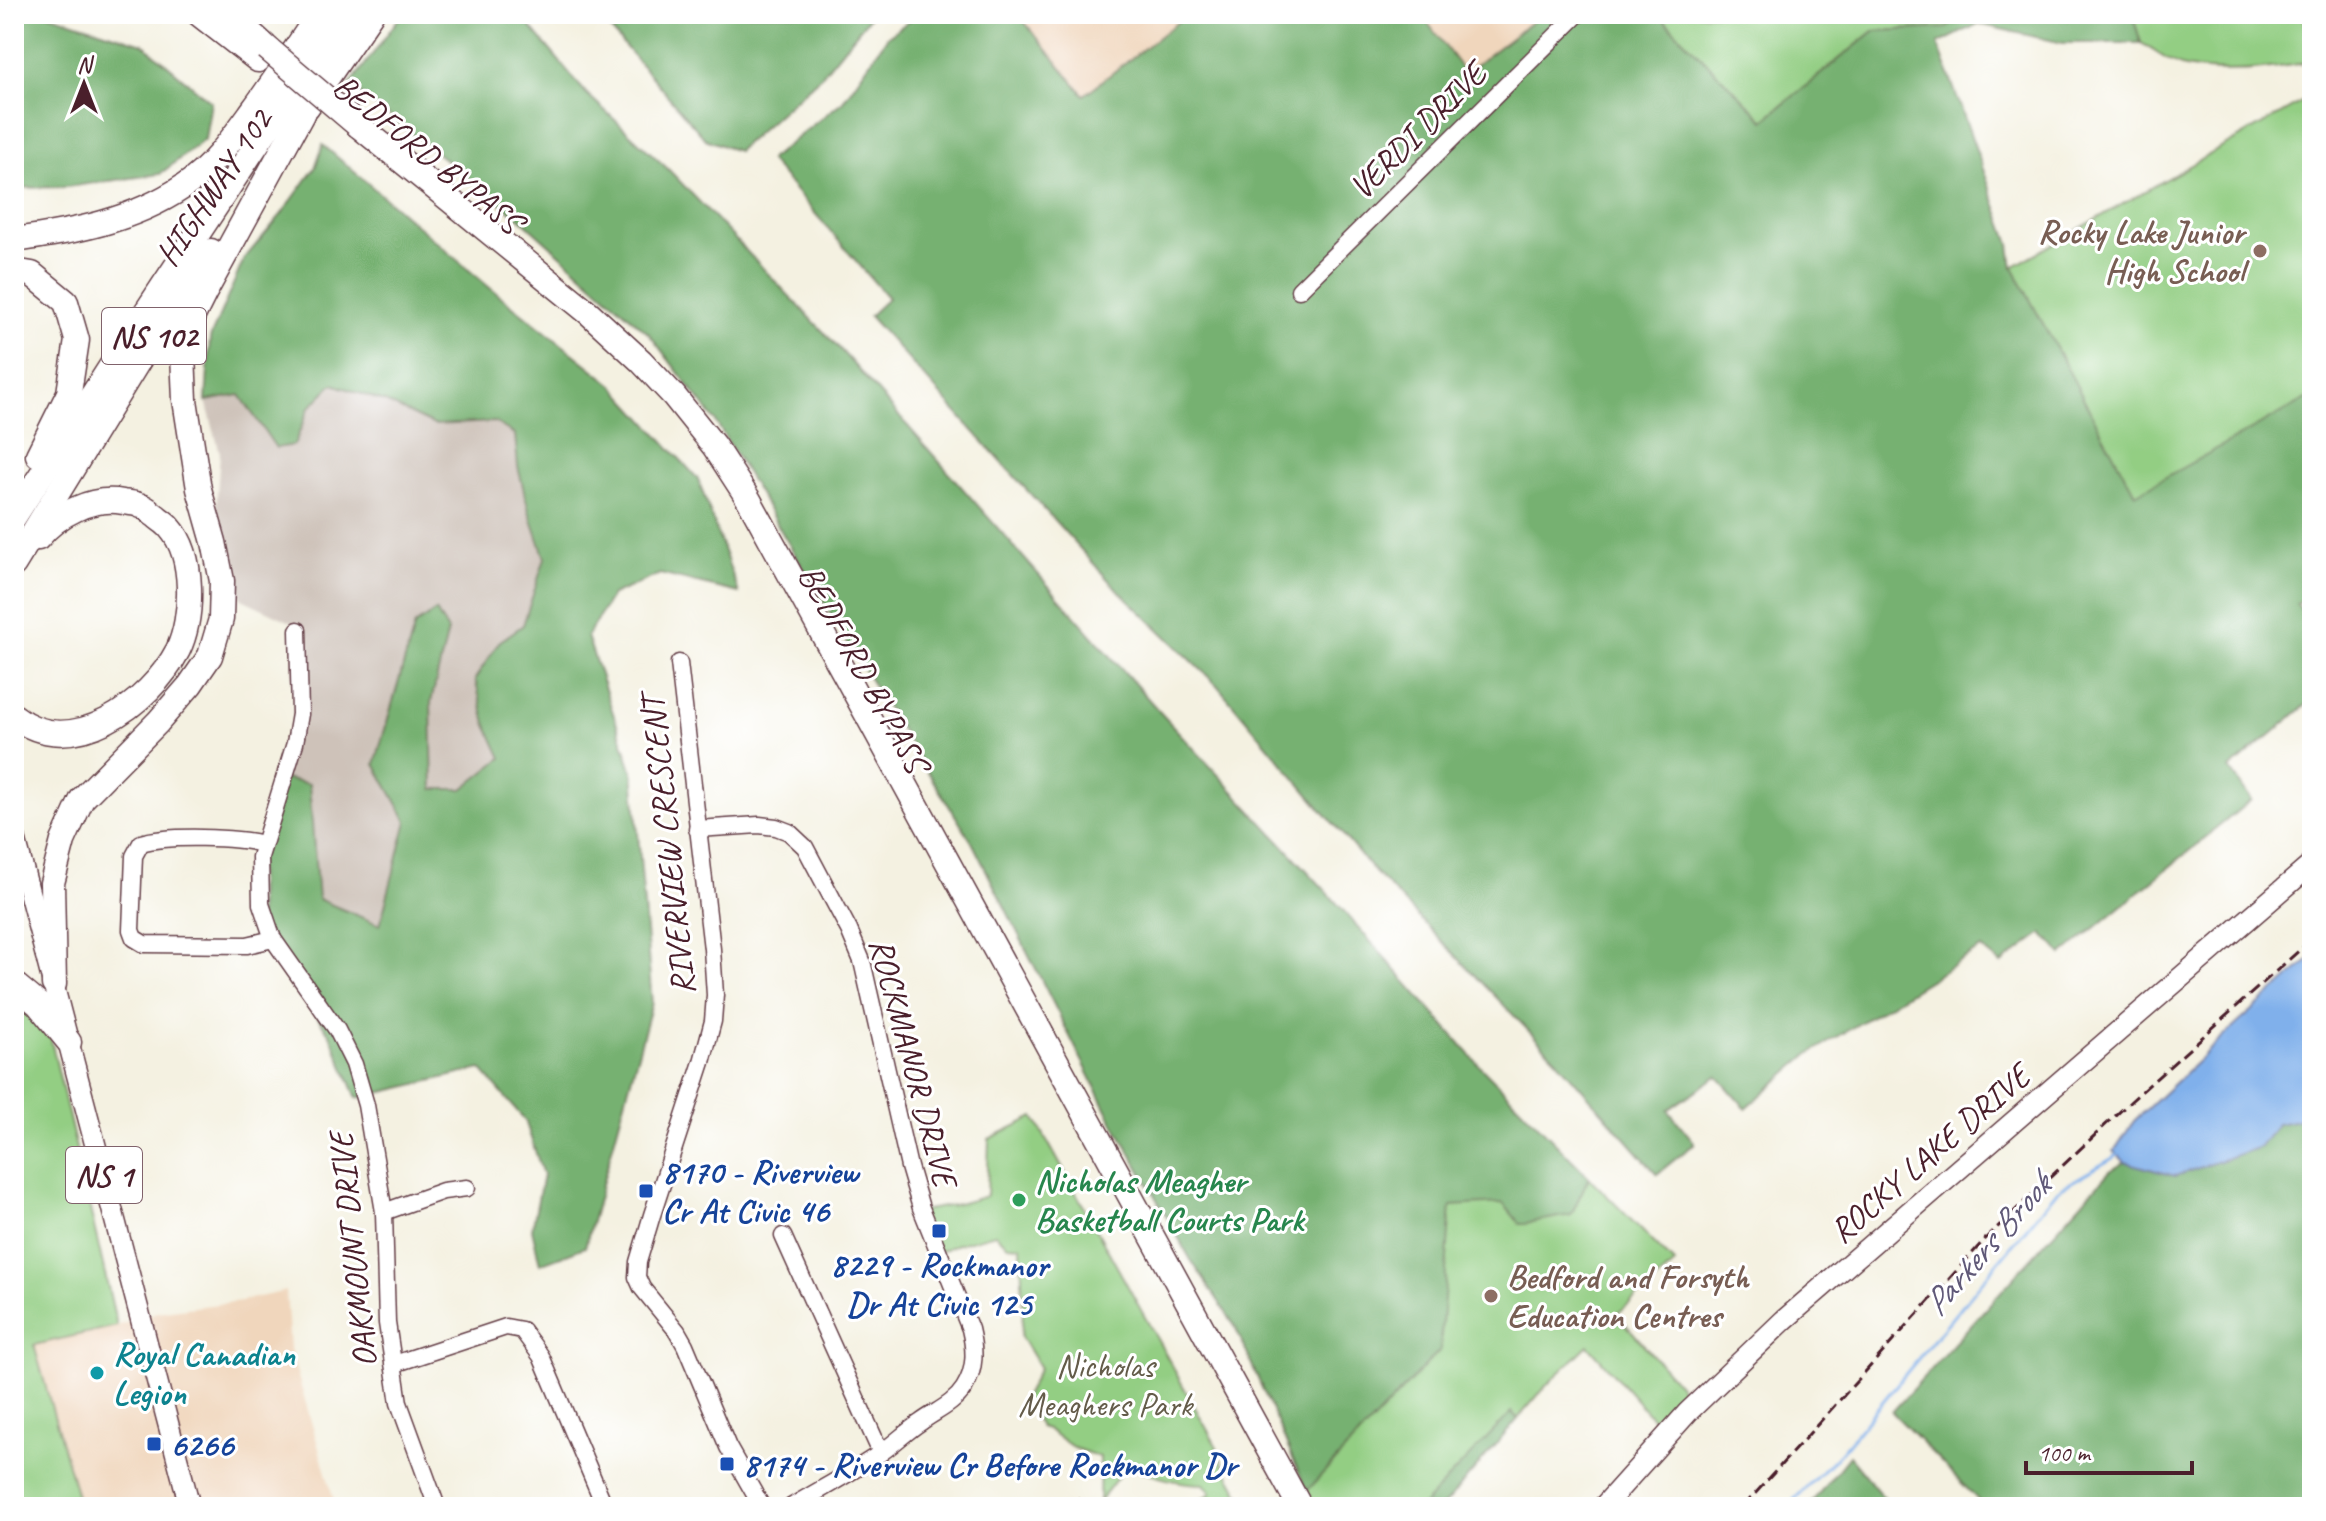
<svg xmlns="http://www.w3.org/2000/svg" width="2326" height="1521" viewBox="0 0 2326 1521" font-family="Caveat,sans-serif">
<style>
.built{fill:#f0d6bc}
.industrial{fill:#cec2b9}
.green{fill:#93ce83;stroke:#6e7657;stroke-width:2}
.forest{fill:#76b171;stroke:#60684e;stroke-width:2}
.water{fill:#80b0eb;stroke:#65688b;stroke-width:2}
.lines{fill:none;stroke-linecap:round;stroke-linejoin:round}
.stream{stroke:#80b0eb;stroke-width:3}
.minor-casing{stroke:#643e46;stroke-width:19}
.major-casing{stroke:#643e46;stroke-width:23}
.highway-casing{stroke:#643e46;stroke-width:27}
.minor{stroke:#fff;stroke-width:16}
.major{stroke:#fff;stroke-width:20}
.highway{stroke:#fff;stroke-width:24}
.rail{stroke:#4a1f2b;stroke-width:3;stroke-dasharray:12 6;stroke-linecap:butt}
.highway-bridge-casing{stroke:#643e46;stroke-width:27;stroke-linecap:butt}
.highway-bridge{stroke:#fff;stroke-width:24}
.education-dot{fill:#8d6e63;stroke:#fff;stroke-width:3}
.transit-dot{fill:#1a4fb4;stroke:#fff;stroke-width:3}
.leisure-dot{fill:#2e9e5b;stroke:#fff;stroke-width:3}
.culture-dot{fill:#0f9aa8;stroke:#fff;stroke-width:3}
.labels{text-anchor:middle;stroke-width:6;stroke-linejoin:round;paint-order:stroke}
.shield{fill:#fff;stroke:#80626b;stroke-width:2}
.shield-label{font-size:32px;font-weight:bold;fill:#4a1f2b}
.street-label{font-size:34px;fill:#4a1f2b;stroke:#fff}
.education-label{font-size:34px;font-weight:bold;fill:#785e54;stroke:#fff;text-anchor:end}
.transit-label{font-size:34px;font-weight:bold;fill:#164399;stroke:#fff;text-anchor:start}
.leisure-label{font-size:34px;font-weight:bold;fill:#27864d;stroke:#fff;text-anchor:start}
.culture-label{font-size:34px;font-weight:bold;fill:#0d838f;stroke:#fff;text-anchor:start}
.park-label{font-size:34px;fill:#645c4a;stroke:#fff}
.water-label{font-size:36px;font-style:italic;fill:#605978;stroke:#fff}
</style>
<rect width="100%" height="100%" fill="#fff"/>
<filter id="ink" filterUnits="userSpaceOnUse"><feTurbulence type="fractalNoise" baseFrequency=".0125" numOctaves="2"/><feDisplacementMap in="SourceGraphic" scale="16" xChannelSelector="R" yChannelSelector="G"/><feConvolveMatrix kernelMatrix="1 2 1 2 8 2 1 2 1" color-interpolation-filters="sRGB"/></filter>
<filter id="wash" filterUnits="userSpaceOnUse"><feTurbulence type="fractalNoise" baseFrequency=".006" numOctaves="4" result="noise"/><feDisplacementMap in="SourceGraphic" scale="32" xChannelSelector="R" yChannelSelector="G"/><feGaussianBlur stdDeviation="1.8" result="paint"/><feColorMatrix in="noise" values="0 0 0 0 0 0 0 0 0 0 0 0 0 0 0 0 0 1.4 0 .05"/><feComposite in="paint" operator="in"/></filter>
<g filter="url(#wash)">
<rect width="100%" height="100%" fill="#f4f1e1"/>
<g class="built">
<path d="M1018,14H1188L1084,95Z"/>
<path d="M1421,14H1542L1465,74Z"/>
<path d="M286,1291L290,1349L336,1507H80L34,1345L117,1326L157,1312L241,1301Z"/>
</g>
<path class="industrial" d="M333,384L385,402L434,425L495,422L515,434L518,467L529,511L545,558L523,625L499,642L486,723L502,758L463,789L433,790L431,702L448,631L435,612L390,716L375,764L407,821L380,926L318,899L309,785L278,778L293,724V623L242,599L228,568L216,508L220,453L206,401L240,394L277,448L294,445L309,408Z"/>
<g class="green">
<path d="M1658,14H1965L1946,28L1874,31L1764,120Z"/>
<path d="M2132,14H2299C2314,36 2315,39 2304,63C2267,70 2221,74 2185,67C2170,64 2154,50 2141,43Z"/>
<path d="M2312,96V537L2126,521L1993,278Z"/>
<path d="M14,998L49,1031L117,1326L34,1345L80,1507H14Z"/>
<path d="M1522,1110L1675,1264L1617,1314L1684,1391L1655,1421L1588,1345L1546,1386L1442,1507H1316L1307,1491L1308,1462L1271,1395Z"/>
<path d="M1034,1117L1217,1447L1219,1456L1247,1507H1195L1196,1503L1211,1493L1204,1484C1177,1484 1151,1475 1126,1466L1099,1502L1100,1457L1074,1448L1047,1429L1040,1427L1024,1398L1040,1368L1021,1337L1023,1313L1021,1246L1008,1245L995,1234L955,1245L932,1255L915,1212L954,1205L987,1196L989,1139Z"/>
</g>
<g class="forest">
<path d="M24,14H49L143,44L211,102L205,139L160,174L66,187L14,188V28Z"/>
<path d="M402,14H520L586,93L668,169L839,348L1158,710L1327,892L1480,1066L1589,1177L1571,1215L1520,1224L1503,1203L1451,1206L1440,1350L1307,1491L1235,1326L1191,1260L1111,1118L972,842L879,695L716,422L649,334L523,221L350,85Z"/>
<path d="M597,14H872L822,75L737,151L705,139Z"/>
<path d="M919,14H1018L1084,95L1188,14H1421L1465,73L1542,14H1658L1764,120L1874,31L1946,28L1965,14H2132L2141,43H2063L1978,24L1938,44L2010,244L2013,268L2135,494L2312,396V595L2297,604L2312,623V700L2230,769L2251,800L2062,955L2043,933L2001,964L1981,948L1808,1055L1746,1108L1717,1076L1668,1110L1695,1143L1657,1174L1556,1059L1370,867L1217,685L1113,585L869,316L888,298L769,160L843,101L888,36Z"/>
<path d="M323,145L490,288L613,385L698,479L739,593L660,574L612,595L587,636L633,772L652,1003L585,1247L540,1264L532,1229L543,1175L525,1120L481,1069L357,1098L331,1037L259,930L258,856L278,778L309,784L318,899L380,925L407,821L375,764L415,625L436,611L448,631L431,702L433,789H463L502,758L486,723L475,679L499,642L523,625L545,558L529,511L518,467L515,435L495,422L434,425L385,402L333,384L309,408L294,445L276,448L240,395L206,401L210,338L244,259L281,215L315,168Z"/>
<path d="M2312,1108V1507H1985L1892,1412L2110,1171L2125,1162L2175,1176L2260,1147L2277,1124L2298,1120Z"/>
<path d="M1512,1412L1518,1419L1442,1507H1421Z"/>
<path d="M1849,1456L1891,1507H1808Z"/>
</g>
<path class="water" d="M2312,958V1108L2298,1120L2277,1124L2260,1147L2175,1176L2125,1162L2114,1151L2134,1121L2237,1024Z"/>
<g class="lines">
<path class="stream" d="M1787,1507L1840,1453L2058,1190L2118,1155"/>
</g>
</g>
<g filter="url(#ink)">
<g class="lines">
<g class="minor-casing">
<g id="minor">
<path d="M1299,290L1578,14"/>
<path d="M298,630L300,714L295,743L260,857L261,904L273,939L337,1030L354,1064L366,1105L384,1212L387,1323L399,1403L437,1507"/>
<path d="M679,663L712,949L715,995L713,1021L702,1062L652,1215L638,1262L637,1277L642,1288L677,1331L685,1345L728,1447L762,1507"/>
<path d="M697,829L759,825L776,827L789,832L805,847L849,930L862,961L909,1167L921,1208L970,1329C975,1350 976,1369 964,1388C954,1404 936,1411 921,1422C907,1431 895,1443 882,1452C853,1472 821,1489 791,1507"/>
<path d="M263,844C236,837 168,835 141,843L134,856L131,930L134,938L144,944L247,945L273,939"/>
<path d="M384,1212L443,1191L467,1188"/>
<path d="M783,1236L881,1453"/>
<path d="M394,1364L506,1327L522,1330L541,1356L605,1507"/>
<path d="M1051,1507H1078"/>
</g>
</g>
<g class="major-casing">
<g id="major">
<path d="M14,834L190,1507"/>
<path d="M1603,1507L1688,1412L1784,1320L2312,864"/>
</g>
</g>
<g class="highway-casing">
<g id="highway">
<path d="M199,14L258,60"/>
<path d="M230,14L265,46"/>
<path d="M307,107L371,14"/>
<path d="M359,126L589,313L641,361L674,396L714,446L749,500L847,678L1300,1507"/>
<path d="M14,240C73,232 132,221 183,187C212,168 232,139 253,110C276,79 297,47 319,14"/>
<path d="M14,271L32,274L66,302L77,340L69,393L38,455"/>
<path d="M14,517L146,312L343,14"/>
<path d="M14,564L147,347L211,251"/>
<path d="M14,716C71,762 150,704 178,650C193,618 195,556 170,528C166,523 160,520 156,516C151,513 147,507 141,506C136,503 129,503 123,502C92,496 58,514 38,538"/>
<path d="M14,984L38,1004L69,1042"/>
<path d="M54,984L52,883L63,841L82,799L158,722L190,685L210,656L221,619L222,581L214,542L199,489L185,400L183,354L191,320L205,292L302,114"/>
</g>
</g>
<use href="#minor" class="minor"/>
<use href="#major" class="major"/>
<use href="#highway" class="highway"/>
<path class="rail" d="M1743,1507L1987,1237L2131,1101L2312,939"/>
<g class="highway-bridge-casing">
<path id="highway-bridge" d="M267,48L359,126"/>
</g>
<use href="#highway-bridge" class="highway-bridge"/>
</g>
</g>
<g class="education-dot">
<circle cx="2260" cy="251" r="8"/>
<circle cx="1491" cy="1296" r="8"/>
</g>
<g class="transit-dot">
<rect x="638" y="1183" width="16" height="16" rx="4"/>
<rect x="931" y="1223" width="16" height="16" rx="4"/>
<rect x="146" y="1436" width="16" height="16" rx="4"/>
<rect x="719" y="1456" width="16" height="16" rx="4"/>
</g>
<circle class="leisure-dot" cx="1019" cy="1200" r="8"/>
<circle class="culture-dot" cx="97" cy="1373" r="8"/>
<g class="labels">
<g class="shield">
<rect x="102" y="308" width="104" height="56" rx="6"/>
<rect x="66" y="1147" width="76" height="56" rx="6"/>
</g>
<g class="shield-label">
<text x="154" y="347">NS 102</text>
<text x="104" y="1186">NS 1</text>
</g>
<g class="street-label">
<text transform="translate(1417 130) rotate(-45)" y="12">VERDI DRIVE</text>
<text transform="translate(428 153) rotate(39)" y="12">BEDFORD BYPASS</text>
<text transform="translate(213 187) rotate(-56)" y="12">HIGHWAY 102</text>
<text transform="translate(864 668) rotate(61)" y="12">BEDFORD BYPASS</text>
<text transform="translate(667 846) rotate(-96)" y="12">RIVERVIEW CRESCENT</text>
<text transform="translate(914 1062) rotate(75)" y="12">ROCKMANOR DRIVE</text>
<text transform="translate(1929 1153) rotate(-41)" y="12">ROCKY LAKE DRIVE</text>
<text transform="translate(352 1250) rotate(-96)" y="12">OAKMOUNT DRIVE</text>
</g>
<g class="education-label">
<text x="2244" y="243">Rocky Lake Junior<tspan x="2244" dy="39">High School</tspan></text>
<text x="1507" y="1288" text-anchor="start">Bedford and Forsyth<tspan x="1507" dy="39">Education Centres</tspan></text>
</g>
<g class="transit-label">
<text x="662" y="1183">8170 - Riverview<tspan x="662" dy="39">Cr At Civic 46</tspan></text>
<text x="939" y="1276" text-anchor="middle">8229 - Rockmanor<tspan x="939" dy="39">Dr At Civic 125</tspan></text>
<text x="170" y="1456">6266</text>
<text x="743" y="1476">8174 - Riverview Cr Before Rockmanor Dr</text>
</g>
<g class="leisure-label">
<text x="1035" y="1192">Nicholas Meagher<tspan x="1035" dy="39">Basketball Courts Park</tspan></text>
</g>
<g class="culture-label">
<text x="113" y="1365">Royal Canadian<tspan x="113" dy="39">Legion</tspan></text>
</g>
<g class="park-label">
<text x="1105" y="1377">Nicholas<tspan x="1105" dy="39">Meaghers Park</tspan></text>
</g>
<g class="water-label">
<text transform="translate(1986 1244) rotate(-49)" y="13">Parkers Brook</text>
</g>
</g>
<rect width="2326" height="1521" fill="none" stroke="#fff" stroke-width="48"/>
<g transform="translate(84 84)" stroke="#ffffff" stroke-width="6" paint-order="stroke">
<path d="M0-6L14 30L0 20L-14 30Z" fill="#4a1f2b"/>
<text y="-12" font-size="22" font-weight="bold" text-anchor="middle" fill="#4a1f2b">N</text>
</g>
<path d="M2026 1461v12h166v-12" fill="none" stroke="#4a1f2b" stroke-width="4"/>
<text x="2038" y="1461" font-size="24" fill="#4a1f2b" stroke="#ffffff" stroke-width="6" paint-order="stroke">100 m</text>
</svg>
